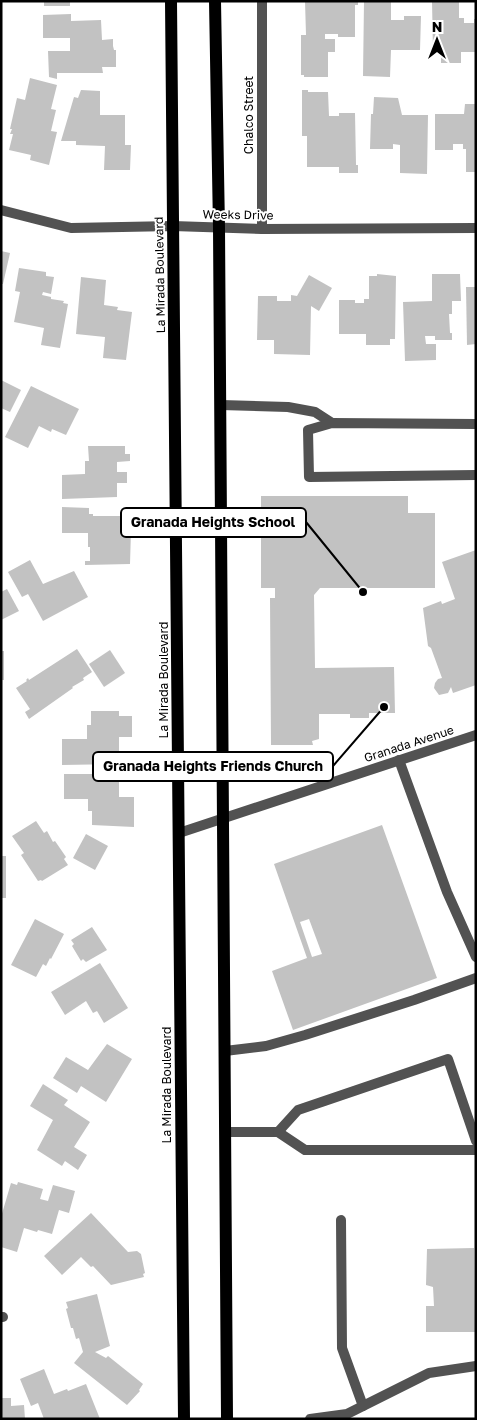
<svg xmlns="http://www.w3.org/2000/svg" width="477" height="1420" viewBox="0 0 477 1420" font-family="'Golos Text',sans-serif">
<style>
.building{fill:#c2c2c2;fill-rule:evenodd}
.lines{fill:none;stroke-linecap:round;stroke-linejoin:round}
.lane{stroke:#525252;stroke-width:10}
.street{stroke:#525252;stroke-width:10}
.primary{stroke:#000;stroke-width:12}
.labels{text-anchor:middle;stroke-width:4;stroke-linejoin:round;paint-order:stroke}
.street-label{font-size:12px;fill:#000;stroke:#fff}
.leader{fill:none;stroke:#000;stroke-width:2}
.callout-dot{fill:#000;stroke:#fff;stroke-width:2}
.callout{fill:#fff;stroke:#000;stroke-width:2}
.callout-label{font-size:14px;text-anchor:middle;font-weight:bold;fill:#000}
</style>
<rect width="100%" height="100%" fill="#fff"/>
<g class="building">
<rect x="44" y="1" width="26" height="5"/>
<path d="M305,1H358V5H355V37H338V34H325V39H335V52H328V77H304V75H301V35H306Z"/>
<path d="M364,1H391V20H404V16H421L420,50H391L390,77L363,76Z"/>
<path d="M432,1H459V18H464V23H474V19H476V52H461V63H441V52H433Z"/>
<path d="M71,14V21L101,20L102,40L113,39V46L114,50H116V67H102L103,73H57V79L49,77L48,51H70V38H43V15Z"/>
<path d="M30,78L57,85L51,109L56,110L51,131L57,132L49,165L30,160L31,155L9,150L13,134H10L12,129H10L17,98L25,100Z"/>
<path d="M81,90L100,91V115H125V145H131L130,170H104L105,146L76,145V141H61L74,97L78,98Z"/>
<path d="M302,90H308V92H328L329,116H339V113H355L356,165H358V173H339V167H307V136H302Z"/>
<path d="M374,97L398,98L402,115H428L427,174L400,173V145L393,144V149H370L371,114H373Z"/>
<path d="M465,104H476V172H466V149H463V144H453V150H435V114H464Z"/>
<path d="M1,251L10,253L3,284H1Z"/>
<path d="M19,268L46,272V276L54,277L51,294L43,292L42,295L51,297V299L64,301L63,303L68,304L60,348L41,345L44,328L14,322L20,292L15,291Z"/>
<path d="M377,274L396,276L395,339H390V345H366V334H339V300H355V303H364V299H369V276H377Z"/>
<path d="M432,274H460L461,301H452V314H449L450,333H452V340H435V336H425L426,344H436V360L405,361L403,302L432,301Z"/>
<path d="M309,275L332,288L319,311L311,306L310,355L274,354V340H257L258,296H277V301H291V295L297,296Z"/>
<path d="M81,277L106,280L104,305L118,307L117,310L132,312L126,360L103,358L105,337L76,334Z"/>
<path d="M466,287H476V344L467,345Z"/>
<path d="M1,380L21,390L10,412L1,408Z"/>
<path d="M31,386L79,409L66,435L52,429L51,432L39,426L28,448L5,437Z"/>
<path d="M88,446H125V454H130V461L117,462V472H127V483H117V497L62,499V475L85,474V461H89Z"/>
<path d="M261,496H408V513H435V588H320L314,595L315,668L394,667L395,713H369V718H350V714H319V739L312,741L313,745H271L270,598H275V588H261Z"/>
<path d="M62,507L89,508V514H93V516H120V530H131L130,564L85,565V561H90V547H88V533H62Z"/>
<path d="M476,550V685L453,693L451,687L448,693L439,695L434,688L435,683L438,679L442,678L431,648L428,646L423,608L441,601L442,604L455,599L442,562Z"/>
<path d="M30,560L43,584L74,571L88,597L43,621L28,594L22,597L8,572Z"/>
<path d="M7,589L19,611L1,620V592Z"/>
<path d="M77,649L92,672L83,678L84,680L72,687L73,688L29,719L25,712L30,709L16,688L27,681L26,680L28,678L29,680Z"/>
<path d="M110,650L125,673L104,687L89,664Z"/>
<rect x="1" y="651" width="3" height="29"/>
<path d="M91,711H119V716H132V737H119V764L62,765V739H87V725H91Z"/>
<path d="M64,774H119V797H134V827L92,825V811H88V799H64Z"/>
<path d="M36,821L44,833L47,831L53,842L55,841L66,857L64,859L68,865L42,881L41,880L38,881L21,855L24,853L12,836Z"/>
<path d="M382,825L437,978L293,1030L272,971L307,958L274,864ZM309,919L322,954L312,957L300,922Z"/>
<path d="M86,834L108,846L95,870L73,858Z"/>
<rect x="1" y="856" width="5" height="42"/>
<path d="M35,919L64,934L51,959L50,958L46,966L43,964L36,977L11,965Z"/>
<path d="M92,927L107,950L86,962L83,959L81,961L72,946L74,944L71,940Z"/>
<path d="M100,963L128,1008L104,1023L97,1011L93,1013L86,1001L65,1015L51,992Z"/>
<path d="M107,1044L132,1059L106,1102L81,1086L77,1093L53,1078L66,1057L88,1070Z"/>
<path d="M43,1084L68,1100L64,1105L90,1122L74,1147L87,1155L78,1170L65,1161L62,1166L37,1150L53,1120L30,1106Z"/>
<path d="M18,1182L43,1189L40,1199L48,1201L53,1185L75,1191L69,1213L59,1210L52,1234L38,1230L37,1232L24,1228L17,1252L1,1247V1217L11,1183L17,1185Z"/>
<path d="M91,1213L128,1252L137,1251L141,1254L145,1273L143,1274L144,1277L111,1285L93,1266L91,1267L81,1257L62,1275L44,1256Z"/>
<path d="M474,1248L475,1332H426V1306H434L433,1287L426,1285L427,1249Z"/>
<path d="M97,1294L110,1346L95,1352L106,1358L108,1356L143,1384L139,1390L140,1391L127,1405L74,1363L83,1352L79,1338L76,1339L73,1328H71L66,1309L68,1308L66,1302Z"/>
<path d="M44,1369L54,1394L67,1389L68,1391L86,1384L100,1419H44L38,1403L31,1406L20,1379Z"/>
<path d="M1,1398H11V1406L24,1405L25,1419H1Z"/>
</g>
<g class="lines">
<g class="lane">
<path d="M221,405L288,407L315,412L332,423"/>
<path d="M476,424L332,423L308,430L309,477L476,475"/>
<path d="M399,760L447,892L476,957"/>
<path d="M225,1051L266,1046L305,1035L414,1000L476,978"/>
<path d="M225,1132H278L305,1150H476"/>
<path d="M278,1132L298,1110L448,1059L476,1141"/>
<path d="M341,1220L342,1348L363,1406"/>
</g>
<g class="street">
<path d="M262,1V229"/>
<path d="M1,210L71,228L173,226L262,229L476,228"/>
<path d="M179,833L476,735"/>
<path d="M1,1317H3"/>
<path d="M310,1419L347,1414L429,1373L476,1366"/>
</g>
<g class="primary">
<path d="M171,1L184,1419"/>
<path d="M215,1L219,228L227,1419"/>
</g>
</g>
<g class="labels">
<g class="street-label">
<text transform="translate(249 115) rotate(-90)" y="4">Chalco Street</text>
<text transform="translate(238 215) rotate(1)" y="4">Weeks Drive</text>
<text transform="translate(160 275) rotate(-91)" y="4">La Mirada Boulevard</text>
<text transform="translate(164 680) rotate(-90)" y="4">La Mirada Boulevard</text>
<text transform="translate(409 744) rotate(-18)" y="4">Granada Avenue</text>
<text transform="translate(167 1085) rotate(-90)" y="4">La Mirada Boulevard</text>
</g>
</g>
<path class="leader" d="M363 592L306 522M384 707L333 766"/>
<g class="callout-dot">
<circle cx="363" cy="592" r="5"/>
<circle cx="384" cy="707" r="5"/>
</g>
<g class="callout">
<rect x="121" y="508" width="185" height="29" rx="5"/>
<rect x="93" y="752" width="240" height="29" rx="5"/>
</g>
<g class="callout-label">
<text x="213" y="527">Granada Heights School</text>
<text x="213" y="771">Granada Heights Friends Church</text>
</g>
<rect width="477" height="1420" fill="none" stroke="#000000" stroke-width="5"/>
<g transform="translate(437 40)" stroke="#ffffff" stroke-width="4" paint-order="stroke">
<path d="M0-4L9 19L0 12L-9 19Z" fill="#000000"/>
<text y="-8" font-size="14" font-weight="bold" text-anchor="middle" fill="#000000">N</text>
</g>
</svg>
